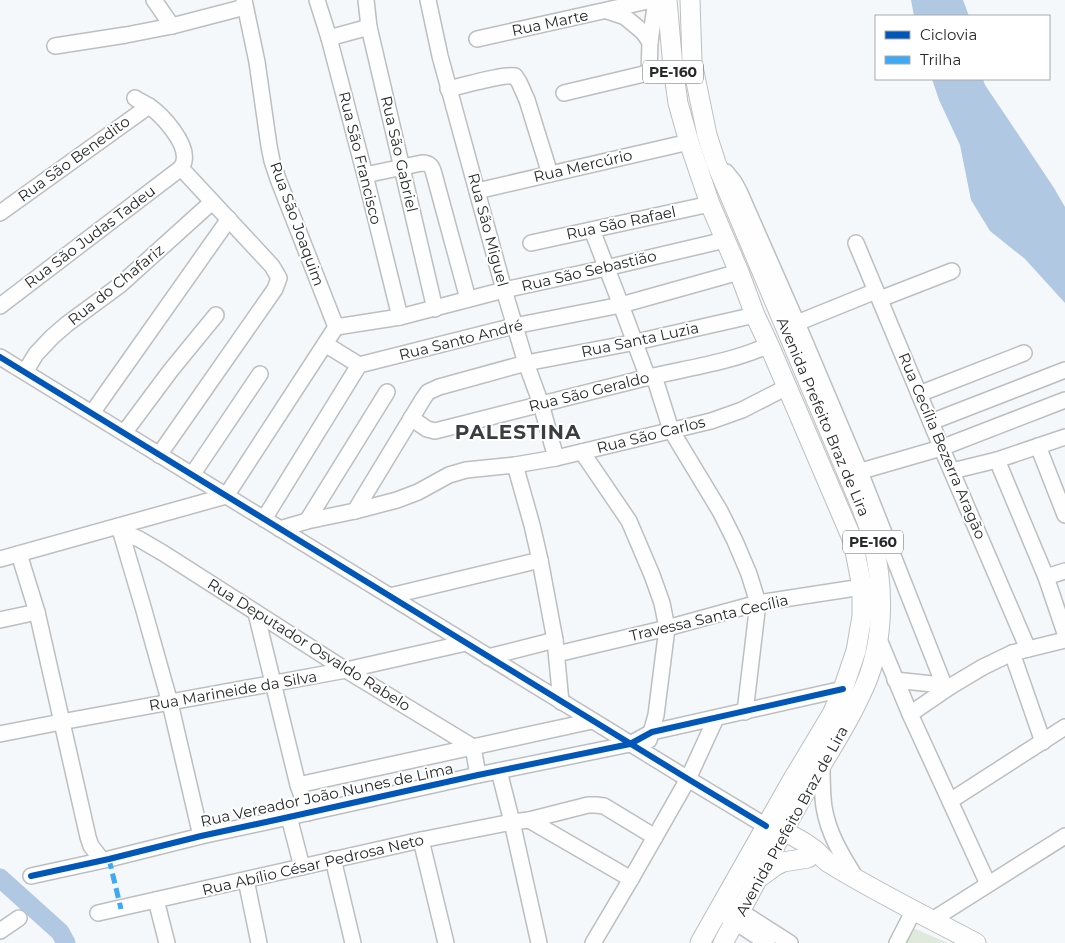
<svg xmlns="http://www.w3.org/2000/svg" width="1065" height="943" viewBox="0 0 1065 943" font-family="Montserrat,sans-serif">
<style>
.green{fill:#dfe9dc}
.water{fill:#b0c8e2}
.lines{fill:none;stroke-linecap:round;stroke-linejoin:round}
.river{stroke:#b0c8e2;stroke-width:19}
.minor-casing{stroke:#bcbec0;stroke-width:18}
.major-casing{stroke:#bcbec0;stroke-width:21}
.minor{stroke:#fefefe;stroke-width:15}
.major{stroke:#fefefe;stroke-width:19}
.quiet{stroke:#3fa9f5;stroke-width:5;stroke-dasharray:10 5;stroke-linecap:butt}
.cycleway-casing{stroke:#fff;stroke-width:9}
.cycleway{stroke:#0057b8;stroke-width:6}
.labels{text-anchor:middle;stroke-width:4;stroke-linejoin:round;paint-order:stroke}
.shield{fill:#fff;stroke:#676869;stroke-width:1}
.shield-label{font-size:14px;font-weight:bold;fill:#262829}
.street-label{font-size:15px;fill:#262829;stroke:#fff}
.district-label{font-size:20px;font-weight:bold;letter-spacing:1px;fill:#3b3e41;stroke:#fff}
</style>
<rect width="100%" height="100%" fill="#f5f8fa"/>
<path class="green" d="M913,928L948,943H906Z"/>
<g class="water">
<path d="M911,0H963L969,16H914Z"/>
<path d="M932,79H983L985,85L1022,140L1054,188L1065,207V303L1025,259L990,231L971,200L960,145L939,100Z"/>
</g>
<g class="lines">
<path class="river" d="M0,878L60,932L66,943"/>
<g class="minor-casing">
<g id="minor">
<path d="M154,0L172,26"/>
<path d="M244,0L257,62L269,146L272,161L278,179L336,327"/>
<path d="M317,0L329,38L365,175L400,317"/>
<path d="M366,0L369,27L435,309"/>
<path d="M428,0L440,56L504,290L526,363L541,404L556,458"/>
<path d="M607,11L625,17L643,32L650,42L649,74"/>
<path d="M329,38L369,27"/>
<path d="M477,39L652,0"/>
<path d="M650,42L656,0"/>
<path d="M55,46L126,35L172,26L245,7"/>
<path d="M448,89C463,86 502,74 515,76L519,82L527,100L550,174"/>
<path d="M564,93L673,67"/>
<path d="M726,172L734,182L739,191L797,323L860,472L944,685"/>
<path d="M365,175L422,163C430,163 432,166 434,174L468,299"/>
<path d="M477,191L689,142"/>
<path d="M0,213L149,106"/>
<path d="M592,230L621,305L648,378"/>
<path d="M531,243L710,204"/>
<path d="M856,243L945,456L1028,649"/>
<path d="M880,299L952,271"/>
<path d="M0,306L181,168C182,166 184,163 184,161C188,143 162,115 149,106C144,103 139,101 135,98"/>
<path d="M797,323L876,291"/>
<path d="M336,327L400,317L504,290L606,268L725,240"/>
<path d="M325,344L359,365"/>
<path d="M0,357L688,779L766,826"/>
<path d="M25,372L36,354L52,337L67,324L120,285L212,202"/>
<path d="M654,376L671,430L720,511L735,541L749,574L758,603L745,712"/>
<path d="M919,394L1024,353"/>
<path d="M92,413L229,219"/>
<path d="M411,418L427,429L435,431C505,414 575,396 645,378C687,368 729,363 769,345"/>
<path d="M931,422L1065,370"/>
<path d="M124,433L171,370L216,315"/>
<path d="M1038,446L1065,515"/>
<path d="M582,452L629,521L652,575L662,603L667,628L656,715L649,740"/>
<path d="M159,455L275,289L279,278L272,266L181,168"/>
<path d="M997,460L1046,577L1065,633"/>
<path d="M515,465L532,525L540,560L555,640L561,702"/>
<path d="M952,471L997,460L1065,437"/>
<path d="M851,474L941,448L1065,400"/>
<path d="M192,475L260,374"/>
<path d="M355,511L423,399L428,392L439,387L526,363L636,342L755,315"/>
<path d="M264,519L359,365L514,326L621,305L739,272"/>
<path d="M307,521L387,392"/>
<path d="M119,526L143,607L170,703L201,836"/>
<path d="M280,529L307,521L355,511L397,500L418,492L449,475L466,470L515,465L556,458L711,421L742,410L787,387"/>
<path d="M120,531L139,539L163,553L346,670L473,747L478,775"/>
<path d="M19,554L37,612L88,837L91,846L102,860"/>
<path d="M0,559L226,496L336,327"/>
<path d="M1046,577L1065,571"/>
<path d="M390,596L540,560"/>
<path d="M256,613L298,785L308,813"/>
<path d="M0,620L37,612"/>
<path d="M878,637L910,714L988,884"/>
<path d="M1012,653L1043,742"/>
<path d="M557,654L667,628L758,603L862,587"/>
<path d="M488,657L555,640"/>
<path d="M895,680L951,686L983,667L1012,653L1065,640"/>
<path d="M910,714L951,686"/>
<path d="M0,734L61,722L346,670L466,643"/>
<path d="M822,764C822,778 822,793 824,807C828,833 842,856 856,878"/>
<path d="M499,771L512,822L539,943"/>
<path d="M298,785L592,721"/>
<path d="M950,801L1065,727"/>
<path d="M289,817L302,867"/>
<path d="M529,820L631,879"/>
<path d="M421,840L446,943"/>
<path d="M333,859L353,943"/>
<path d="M31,876L109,859L201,836L289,817L478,775L630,744L652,732L843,689"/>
<path d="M246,880L259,943"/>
<path d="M156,900L167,943"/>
<path d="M731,904L740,911L790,943"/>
<path d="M98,913L421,840L512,822L529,820L588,805H596L604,806L655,837"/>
<path d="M725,915L767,943"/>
<path d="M932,920L1065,836"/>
<path d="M0,931L19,918"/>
<path d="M593,943L631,879L688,779L716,718"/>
<path d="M897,943L914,910"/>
</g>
</g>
<g class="major-casing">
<g id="major">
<path d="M667,0L673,67L678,103L689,142L710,204L739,272L755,315L769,345L853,541L862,587V616L856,651L843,689L832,714L790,784L700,943"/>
<path d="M690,0L692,62L707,135L716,163L861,506C865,518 871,530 873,542C885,592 884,648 861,694C845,730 822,762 803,796C775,844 750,894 723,943"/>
<path d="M771,827C787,832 802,840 815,850C820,854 824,860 829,863C876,892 927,917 976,943"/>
<path d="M760,877L775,866L783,862L808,858"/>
</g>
</g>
<use href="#minor" class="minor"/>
<use href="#major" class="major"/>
<path class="quiet" d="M109,859L121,909"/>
<g class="cycleway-casing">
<g id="cycleway">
<path d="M0,357L688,779L766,826"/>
<path d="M31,876L109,859L201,836L289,817L478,775L630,744L652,732L843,689"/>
</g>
</g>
<use href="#cycleway" class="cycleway"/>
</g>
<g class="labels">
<g class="shield">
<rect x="643" y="60.5" width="60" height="23" rx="4"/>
<rect x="843" y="530.5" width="60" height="23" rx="4"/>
</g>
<g class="shield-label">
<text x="673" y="77">PE-160</text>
<text x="873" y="547">PE-160</text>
</g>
<g class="street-label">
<text transform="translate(550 23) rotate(-12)" y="5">Rua Marte</text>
<text transform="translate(399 154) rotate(77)" y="5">Rua São Gabriel</text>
<text transform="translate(360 158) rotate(76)" y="5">Rua São Francisco</text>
<text transform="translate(74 159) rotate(-36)" y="5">Rua São Benedito</text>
<text transform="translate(583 166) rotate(-13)" y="5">Rua Mercúrio</text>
<text transform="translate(621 223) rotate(-12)" y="5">Rua São Rafael</text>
<text transform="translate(297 224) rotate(70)" y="5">Rua São Joaquim</text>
<text transform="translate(488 230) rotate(75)" y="5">Rua São Miguel</text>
<text transform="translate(90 237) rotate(-37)" y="5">Rua São Judas Tadeu</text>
<text transform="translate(589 271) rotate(-13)" y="5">Rua São Sebastião</text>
<text transform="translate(116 285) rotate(-39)" y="5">Rua do Chafariz</text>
<text transform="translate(461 340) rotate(-14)" y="5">Rua Santo André</text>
<text transform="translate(640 340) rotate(-12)" y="5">Rua Santa Luzia</text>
<text transform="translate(589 392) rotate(-14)" y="5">Rua São Geraldo</text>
<text transform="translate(823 417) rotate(67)" y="5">Avenida Prefeito Braz de Lira</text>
<text transform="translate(651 435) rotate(-14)" y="5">Rua São Carlos</text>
<text transform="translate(942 446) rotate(67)" y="5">Rua Cecília Bezerra Aragão</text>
<text transform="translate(709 618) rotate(-13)" y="5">Travessa Santa Cecília</text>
<text transform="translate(309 645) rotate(32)" y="5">Rua Deputador Osvaldo Rabelo</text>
<text transform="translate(233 691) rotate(-10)" y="5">Rua Marineide da Silva</text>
<text transform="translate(327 795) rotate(-12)" y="5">Rua Vereador João Nunes de Lima</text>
<text transform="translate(792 821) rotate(-61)" y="5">Avenida Prefeito Braz de Lira</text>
<text transform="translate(313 865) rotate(-13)" y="5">Rua Abílio César Pedrosa Neto</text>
</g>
<g class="district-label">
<text x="518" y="439">PALESTINA</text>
</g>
</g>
<rect x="875" y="15" width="175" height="65" fill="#ffffff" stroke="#a8a9a9"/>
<rect x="885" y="31" width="25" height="8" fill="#0057b8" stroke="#a8a9a9"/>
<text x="920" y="40" font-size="15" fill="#262829">Ciclovia</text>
<rect x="885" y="56" width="25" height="8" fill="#3fa9f5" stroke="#a8a9a9"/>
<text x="920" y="65" font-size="15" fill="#262829">Trilha</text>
</svg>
